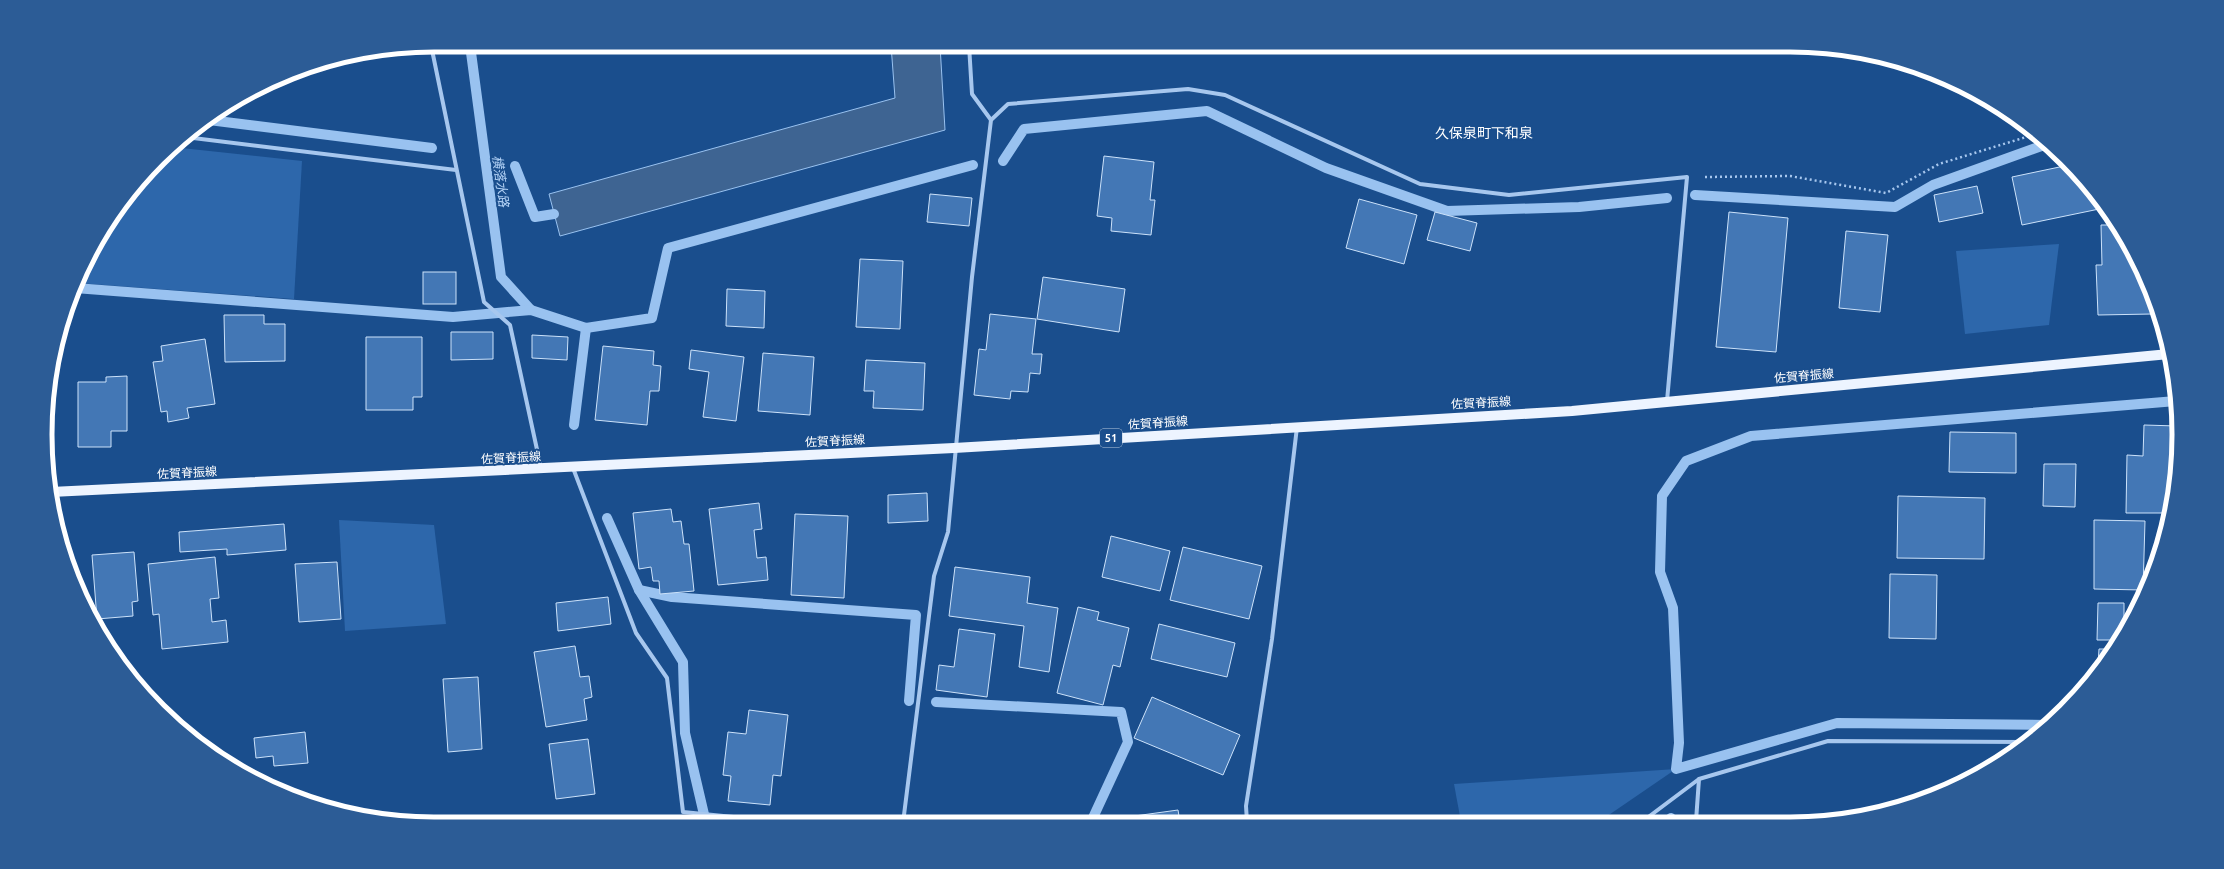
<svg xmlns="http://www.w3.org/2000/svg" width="2224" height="869" viewBox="0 0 2224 869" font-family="Ubuntu,'Noto Sans JP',sans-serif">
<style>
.green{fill:#2d67ab}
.water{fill:#3e6492;stroke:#99c2f0}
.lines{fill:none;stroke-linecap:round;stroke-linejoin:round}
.stream{stroke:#99c2f0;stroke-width:10}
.building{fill:#4377b5;stroke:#cce2fa}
.path{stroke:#a7c7ee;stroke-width:2.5;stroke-dasharray:2 3;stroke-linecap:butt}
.street{stroke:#a7c7ee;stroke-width:4}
.primary{stroke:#edf4ff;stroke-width:10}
.labels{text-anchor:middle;stroke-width:4;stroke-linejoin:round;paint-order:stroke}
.shield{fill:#1a4e8d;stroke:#bacadd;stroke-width:1}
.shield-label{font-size:11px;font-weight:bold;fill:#fff}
.street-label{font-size:12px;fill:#fff;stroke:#1a4e8d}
.water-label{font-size:13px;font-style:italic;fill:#b2d1f5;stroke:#1a4e8d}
.quarter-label{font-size:14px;fill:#fff;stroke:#1a4e8d}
.rim{fill:none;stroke:#fff;stroke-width:5}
</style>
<rect width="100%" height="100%" fill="#1a4e8d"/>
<g class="green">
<path d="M172,147L302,161L294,299L78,283L97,240L142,178Z"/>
<path d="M2059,244L2049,325L1965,334L1956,251Z"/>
<path d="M339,520L434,525L446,624L345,631Z"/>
<path d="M1676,769L1600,821L1461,822L1454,784Z"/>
</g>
<path class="water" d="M891,45H940L945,130L560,236L549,194L895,98Z"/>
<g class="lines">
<g class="stream">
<path d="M470,45L501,277L531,310"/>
<path d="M209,120L432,148"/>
<path d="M1003,161L1024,129L1207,111L1326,168L1447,211L1579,207L1667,198"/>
<path d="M515,166L535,217L554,214"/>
<path d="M1695,195L1895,207L1933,185L2047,144"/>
<path d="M75,288L453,317L531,310L586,328L652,318L668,248L973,165"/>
<path d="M574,425L586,328"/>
<path d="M607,518L639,590L683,662L685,733L706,823"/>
<path d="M639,590L672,597L916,615L909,701"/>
<path d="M936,702L1121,712L1128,742L1091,822"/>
<path d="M2048,725L1837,723L1676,769L1679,743L1673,608L1660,572L1662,496L1686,461L1751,436L2176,401"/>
<path d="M1667,821L1671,818"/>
</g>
</g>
<g class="building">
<path d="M1104,156L1154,162L1150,200H1155L1151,235L1111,231L1112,218L1097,216Z"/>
<path d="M2069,165L2082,178L2104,208L2022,225L2012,177Z"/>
<path d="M1977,186L1983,213L1939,222L1934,195Z"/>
<path d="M930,194L972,198L969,226L927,222Z"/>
<path d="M1359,199L1417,215L1404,264L1346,248Z"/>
<path d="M1435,212L1477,223L1470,251L1427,240Z"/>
<path d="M1729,212L1788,218L1776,352L1716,347Z"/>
<path d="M2101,225H2116L2127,240L2152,295V314L2098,315L2096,265H2102Z"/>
<path d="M1846,231L1888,235L1880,312L1839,308Z"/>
<path d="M860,259L903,261L900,329L856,327Z"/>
<rect x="423" y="272" width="33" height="32"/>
<path d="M1043,277L1125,289L1119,332L1037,319Z"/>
<path d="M727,289L765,291L764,328L726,326Z"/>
<path d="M990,314L1036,319L1032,354H1042L1040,374L1030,373L1028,392L1011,391L1010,399L974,395L979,349L986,350Z"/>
<path d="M224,315H264V324H285V361L225,362Z"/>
<path d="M451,332H493V359L451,360Z"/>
<path d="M532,335L568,337L567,360L532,358Z"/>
<path d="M366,337H422V397H413V410H366Z"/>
<path d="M205,339L215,404L187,408L189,418L168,422L167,411L161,412L153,362L163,361L161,346Z"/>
<path d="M603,346L654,351L653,365L661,366L659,391H650L647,425L595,420Z"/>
<path d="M691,350L744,357L736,421L703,417L709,372L689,369Z"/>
<path d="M763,353L814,357L810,415L758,411Z"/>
<path d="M866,360L925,363L923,410L873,408L874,391H864Z"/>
<path d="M127,376V431H111V447H78V382H106V377Z"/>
<path d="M48,394H52V445H46L45,435Z"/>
<path d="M2144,425L2177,426L2178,460L2169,513H2126L2127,455L2143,456Z"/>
<path d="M1950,432L2016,433V473L1949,472Z"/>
<path d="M2044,464H2076L2075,507L2043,506Z"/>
<path d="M927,493L928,521L888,523V495Z"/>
<path d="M1898,496L1985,498L1984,559L1897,558Z"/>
<path d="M759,503L762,529L754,530L757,558L766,557L768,580L718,585L709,509Z"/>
<path d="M671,509L673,522L681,521L684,544H689L694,591L660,594L659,581H653L651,567L639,569L633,513Z"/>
<path d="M795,514L848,516L844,598L791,595Z"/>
<path d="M2094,520L2145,521L2143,590L2094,589Z"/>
<path d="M284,524L286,550L227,555V549L180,552L179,532Z"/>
<path d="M1111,536L1170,551L1160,591L1102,577Z"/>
<path d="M1183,547L1262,566L1249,619L1170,600Z"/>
<path d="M134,552L138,601L132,602L133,616L97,619L92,555Z"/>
<path d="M215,557L219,598L210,599L212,622L226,620L228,642L162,649L159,614L153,615L148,564Z"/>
<path d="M337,562L341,619L299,622L295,564Z"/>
<path d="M955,567L1030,577L1027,603L1058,608L1049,672L1019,667L1024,626L949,616Z"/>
<path d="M1890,574L1937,575L1936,639L1889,638Z"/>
<path d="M608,597L611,624L558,631L556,603Z"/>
<path d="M2098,603H2124V633L2118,640H2097Z"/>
<path d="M1078,607L1099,612L1097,620L1129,628L1120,667L1113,665L1103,705L1057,693Z"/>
<path d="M1159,624L1235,643L1227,677L1151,659Z"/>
<path d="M959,629L995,634L987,697L936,690L939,665L954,667Z"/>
<path d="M575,646L580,677L589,676L592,697L584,699L587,720L546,727L534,652Z"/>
<path d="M2099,649H2111L2098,664Z"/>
<path d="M478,677L482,749L448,752L443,679Z"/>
<path d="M1152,697L1240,735L1223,775L1134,738Z"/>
<path d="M749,710L788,715L781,776L773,775L770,805L728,801L731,776L723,775L728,732L746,734Z"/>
<path d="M305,732L308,763L274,766L273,756L256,758L254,738Z"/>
<path d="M588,739L595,794L556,799L549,744Z"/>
<path d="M1178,810L1180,822H1120V818Z"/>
<path d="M1441,816V822H1399L1398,819Z"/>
</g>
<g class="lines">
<path class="path" d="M1705,177L1790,176L1886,193L1939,164L2036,134"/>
<g class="street">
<path d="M431,45L484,302L510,325L541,468"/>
<path d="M969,45L972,94L991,120"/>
<path d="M185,137L456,170"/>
<path d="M573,468L636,633L667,678L683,812L795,823"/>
<path d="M1643,821L1699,779"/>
<path d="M1696,821L1699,779L1828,741L2024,742"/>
<path d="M1247,822L1246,806L1272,639L1297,427"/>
<path d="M903,823L934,576L948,532L972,277L991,120L1008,104L1188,89L1225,95L1420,184L1509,195L1687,177L1667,401"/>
</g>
<path class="primary" d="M51,492L954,448L1572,411L2169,354"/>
</g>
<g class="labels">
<rect class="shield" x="1100" y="429" width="22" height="18" rx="3"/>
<g class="shield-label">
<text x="1111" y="442">51</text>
</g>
<g class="street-label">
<text transform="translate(1804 376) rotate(-5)" y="4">佐賀脊振線</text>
<text transform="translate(1481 403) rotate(-3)" y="4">佐賀脊振線</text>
<text transform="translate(1158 423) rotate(-4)" y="4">佐賀脊振線</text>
<text transform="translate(835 441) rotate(-3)" y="4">佐賀脊振線</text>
<text transform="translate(511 458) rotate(-3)" y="4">佐賀脊振線</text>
<text transform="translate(187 473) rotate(-3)" y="4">佐賀脊振線</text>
</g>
<g class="water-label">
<text transform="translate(501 181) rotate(82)" y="5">横落水路</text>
</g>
<g class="quarter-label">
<text x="1484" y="138">久保泉町下和泉</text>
</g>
</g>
<path d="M0 0H2224V869H0ZM434 52H1790A382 382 0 0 1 2172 434V435A382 382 0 0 1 1790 817H434A382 382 0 0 1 52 435V434A382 382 0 0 1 434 52Z" fill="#2c5c96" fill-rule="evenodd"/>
<path class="rim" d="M434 52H1790A382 382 0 0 1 2172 434V435A382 382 0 0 1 1790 817H434A382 382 0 0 1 52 435V434A382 382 0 0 1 434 52Z"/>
</svg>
